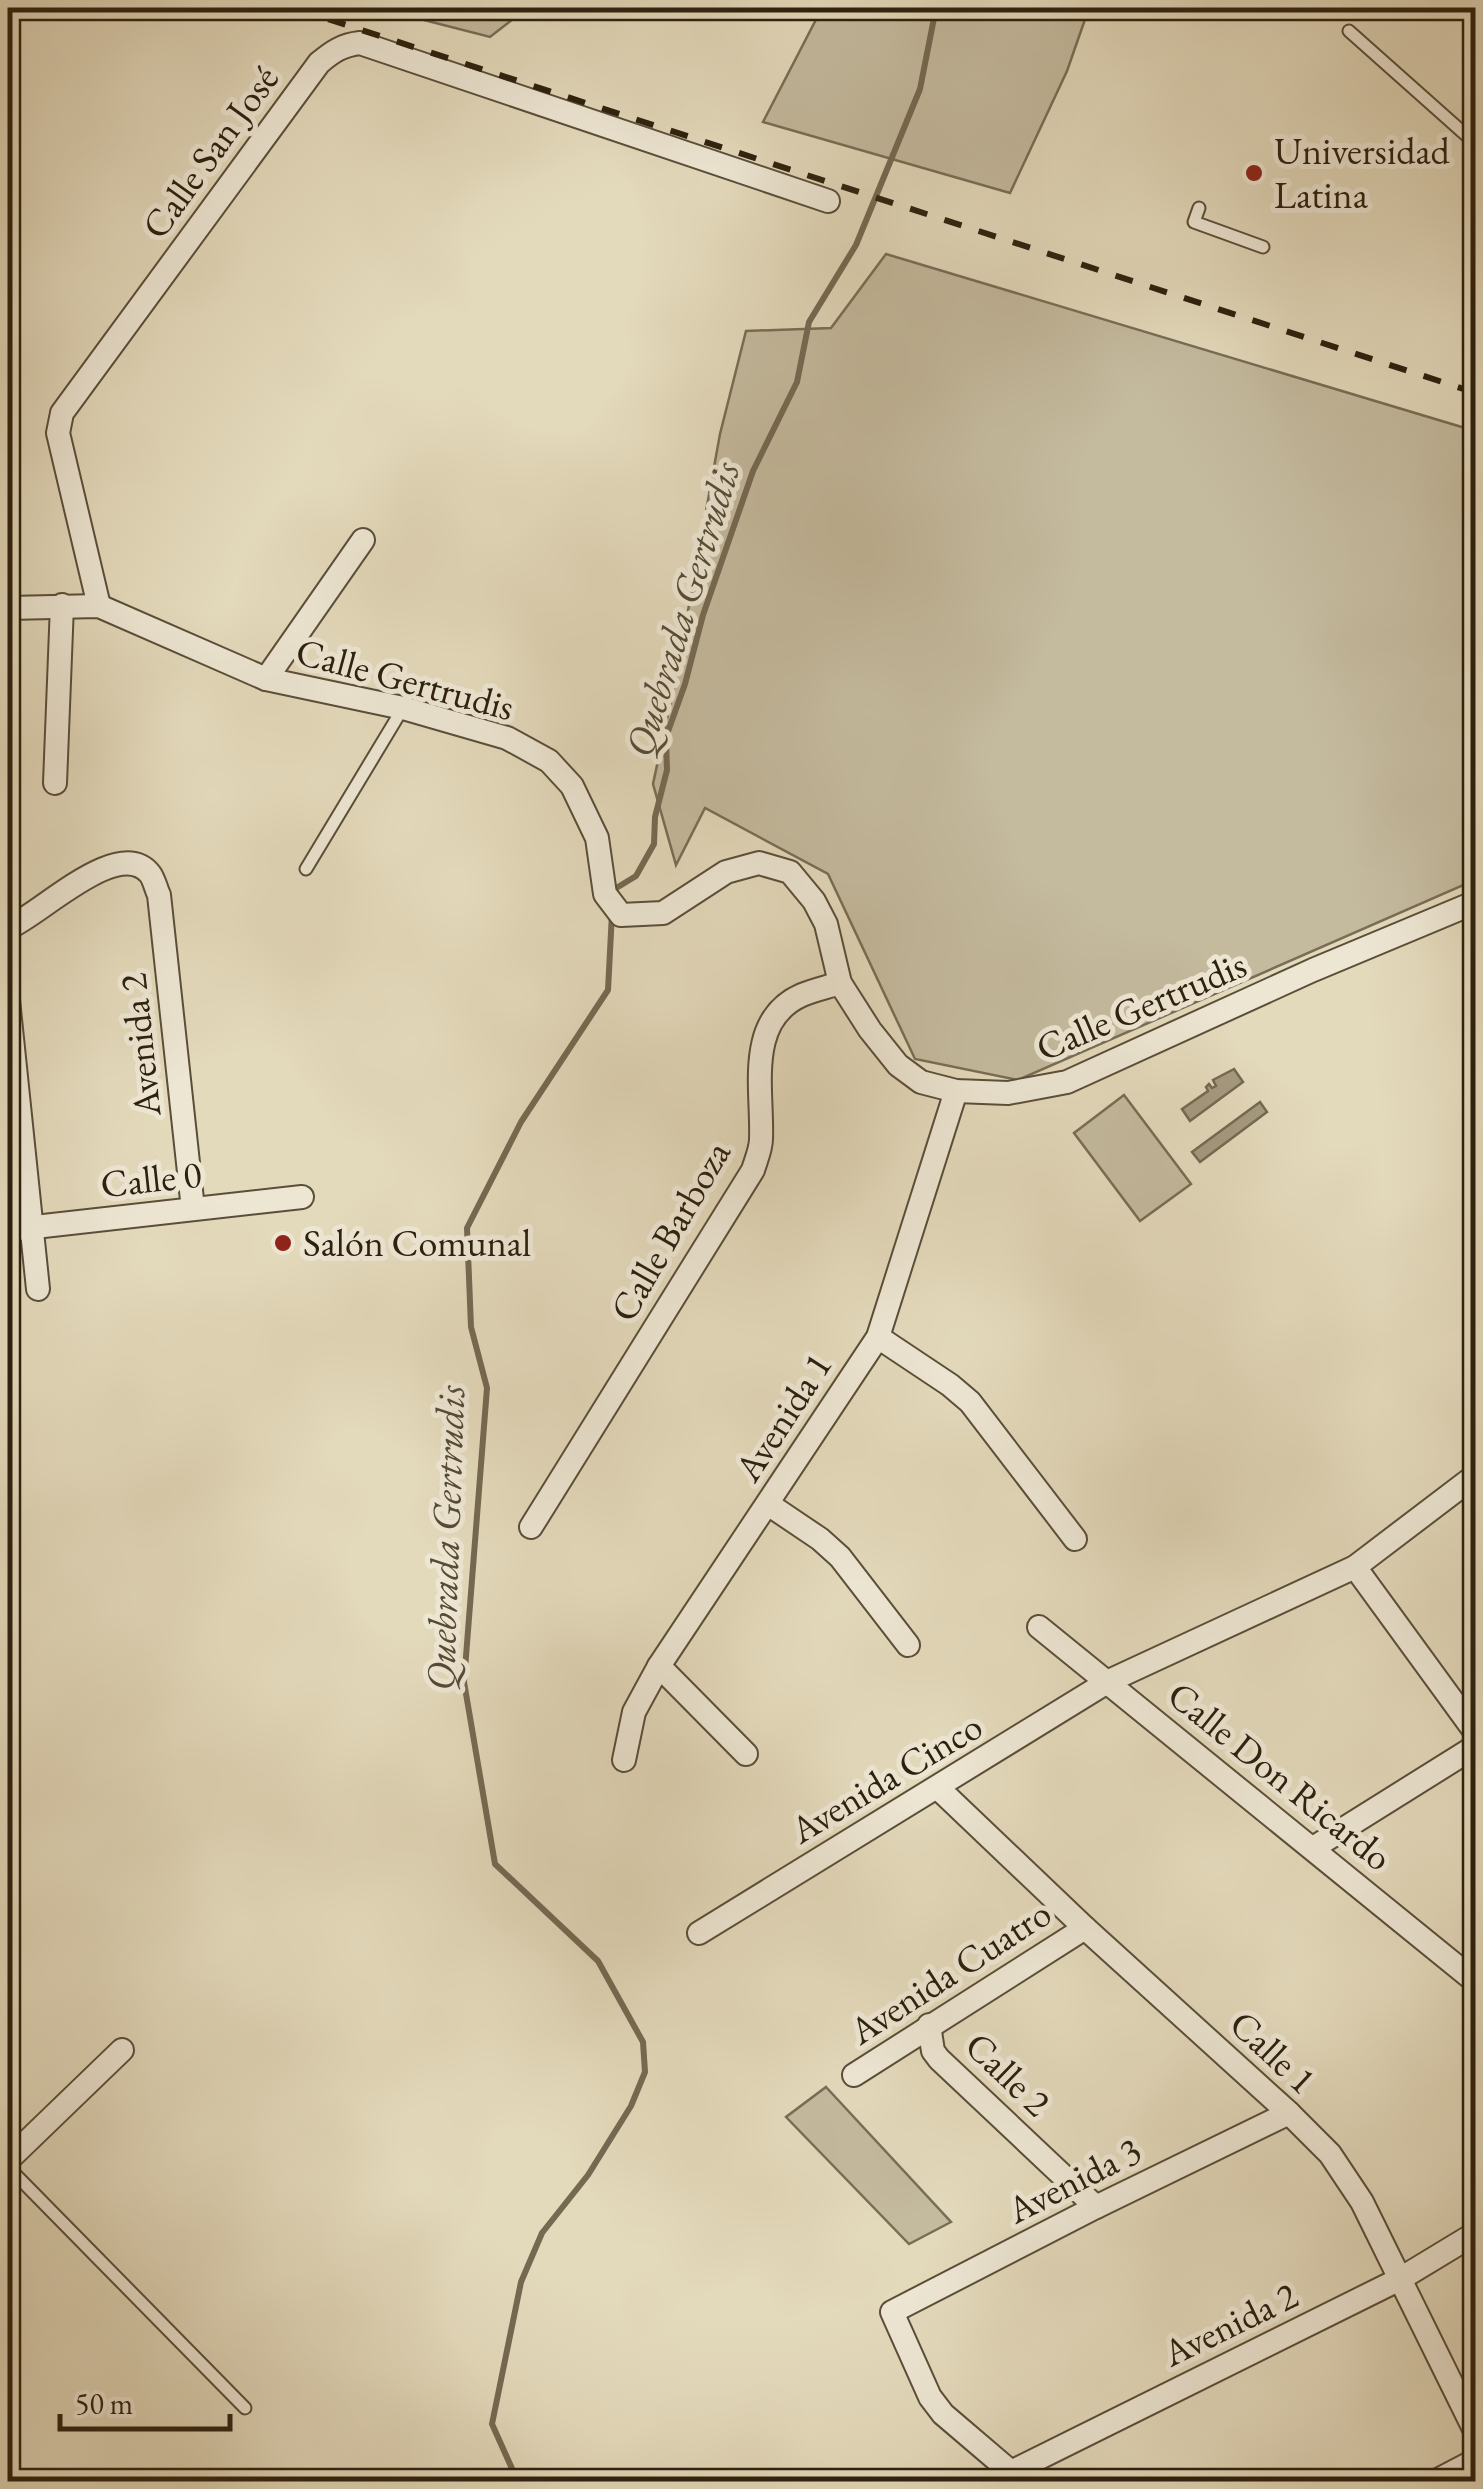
<svg xmlns="http://www.w3.org/2000/svg" width="1483" height="2489" viewBox="0 0 1483 2489" font-family="'EB Garamond',serif">
<style>
.green{fill:#c4ba9e;stroke:#786d56;stroke-width:2.5}
.water{fill:#a59a80;stroke:#756952;stroke-width:2.5}
.lines{fill:none;stroke-linecap:round;stroke-linejoin:round}
.stream{stroke:#756952;stroke-width:6}
.service-casing{stroke:#5a4e39;stroke-width:15}
.minor-casing{stroke:#5a4e39;stroke-width:26}
.service{stroke:#ede6d3;stroke-width:11}
.minor{stroke:#ede6d3;stroke-width:22}
.rail{stroke:#2c200e;stroke-width:6;stroke-dasharray:18 18;stroke-linecap:butt}
.poi-dot{fill:#8f2418;stroke:#ede6d3;stroke-width:4}
.labels{text-anchor:middle;stroke-width:10;stroke-linejoin:round;paint-order:stroke}
.poi-label{font-size:38px;fill:#2c200e;stroke:#ede6d3;text-anchor:start}
.street-label{font-size:38px;fill:#2c200e;stroke:#ede6d3}
.water-label{font-size:40px;font-style:italic;fill:#564b36;stroke:#ede6d3}
</style>
<rect width="100%" height="100%" fill="#e3d9bb"/>
<filter id="stains"><feTurbulence type="fractalNoise" baseFrequency=".002" numOctaves="4"/><feColorMatrix values="0 0 0 0 .2 0 0 0 0 .09 0 0 0 0 .02 0 0 0 .5 -.17"/></filter>
<radialGradient id="worn" r=".72"><stop offset=".6" stop-color="#630" stop-opacity="0"/><stop offset="1" stop-color="#630" stop-opacity=".3"/></radialGradient>
<g class="green">
<path d="M377,8H527L490,37Z"/>
<path d="M822,8H1089L1067,71L1010,193L763,122Z"/>
<path d="M886,254L1475,431V880L1018,1080L915,1059L828,874L705,808L676,865L653,784L676,677L720,434L746,331L831,328Z"/>
<path d="M1124,1095L1191,1184L1140,1221L1074,1133Z"/>
<path d="M826,2087L951,2222L909,2244L786,2117Z"/>
</g>
<g class="water">
<path d="M1234,1069L1243,1082L1190,1121L1182,1109L1208,1091L1206,1087L1209,1084L1212,1088L1216,1086L1213,1080Z"/>
<path d="M1260,1102L1267,1112L1200,1162L1192,1152Z"/>
</g>
<g class="lines">
<g class="stream">
<path d="M613,890L636,876L654,844L655,817L667,770L666,737L685,684L703,615L753,471L797,382L809,322L856,245L920,89L936,8"/>
<path d="M518,2482L492,2424L521,2282L542,2233L588,2175L631,2106L645,2072L643,2042L598,1961L495,1864L464,1682L487,1388L471,1327L467,1228L521,1122L608,990L612,913"/>
</g>
<g class="service-casing">
<g id="service">
<path d="M1349,31L1476,144"/>
<path d="M1199,208L1194,222L1263,247"/>
<path d="M306,869L403,708"/>
<path d="M8,2167L245,2408"/>
</g>
</g>
<g class="minor-casing">
<g id="minor">
<path d="M99,606L58,433L62,413L319,63C332,52 342,45 360,43L828,201"/>
<path d="M8,608L99,606L266,679L403,708L507,738L549,761L572,786L597,838L605,894L621,915L663,913L726,872L759,863L790,872L814,901L826,924L840,983L870,1030L898,1065L921,1082L956,1091L1008,1093L1067,1082L1313,970L1476,902"/>
<path d="M266,679L363,540"/>
<path d="M55,783L62,605"/>
<path d="M8,928C40,915 119,835 150,874C154,879 156,889 159,895L193,1209"/>
<path d="M8,1000L38,1289"/>
<path d="M8,1230L302,1197"/>
<path d="M878,1337L950,1385L970,1402L1075,1539"/>
<path d="M768,1504L820,1539L840,1557L908,1645"/>
<path d="M531,1527L753,1170C756,1160 761,1149 761,1139C763,1090 745,1020 802,995C814,990 828,987 840,983"/>
<path d="M1355,1567L1476,1733"/>
<path d="M1039,1627L1476,1982"/>
<path d="M659,1666L746,1754"/>
<path d="M624,1760L634,1712L659,1666L878,1337L956,1091"/>
<path d="M938,1788L1085,1928L1289,2113L1330,2154L1362,2202L1476,2433"/>
<path d="M1313,1848L1476,1746"/>
<path d="M699,1933L1109,1681L1355,1567L1476,1475"/>
<path d="M929,2025L933,2051L939,2059L1096,2207"/>
<path d="M854,2075L1085,1928"/>
<path d="M1289,2113L1096,2207L892,2312L930,2397L943,2414L1011,2472L1400,2279L1476,2233"/>
<path d="M8,2160L122,2050"/>
<path d="M1434,2482L1476,2460"/>
</g>
</g>
<use href="#service" class="service"/>
<use href="#minor" class="minor"/>
<path class="rail" d="M294,8L1476,393"/>
</g>
<g class="poi-dot">
<circle cx="1254" cy="173" r="10"/>
<circle cx="283" cy="1243" r="10"/>
</g>
<g class="labels">
<g class="poi-label">
<text x="1274" y="164">Universidad<tspan x="1274" dy="44">Latina</tspan></text>
<text x="303" y="1256">Salón Comunal</text>
</g>
<g class="street-label">
<text transform="translate(210 152) rotate(-54)" y="13">Calle San José</text>
<text transform="translate(405 679) rotate(15)" y="13">Calle Gertrudis</text>
<text transform="translate(1141 1006) rotate(-23)" y="13">Calle Gertrudis</text>
<text transform="translate(140 1045) rotate(-96)" y="13">Avenida 2</text>
<text transform="translate(151 1179) rotate(-6)" y="13">Calle 0</text>
<text transform="translate(670 1231) rotate(-60)" y="13">Calle Barboza</text>
<text transform="translate(783 1417) rotate(-57)" y="13">Avenida 1</text>
<text transform="translate(1280 1776) rotate(39)" y="13">Calle Don Ricardo</text>
<text transform="translate(886 1778) rotate(-31)" y="13">Avenida Cinco</text>
<text transform="translate(950 1972) rotate(-33)" y="13">Avenida Cuatro</text>
<text transform="translate(1273 2052) rotate(43)" y="13">Calle 1</text>
<text transform="translate(1008 2074) rotate(44)" y="13">Calle 2</text>
<text transform="translate(1074 2180) rotate(-27)" y="13">Avenida 3</text>
<text transform="translate(1230 2324) rotate(-26)" y="13">Avenida 2</text>
</g>
<g class="water-label">
<text transform="translate(682 609) rotate(-73)" y="14">Quebrada Gertrudis</text>
<text transform="translate(445 1538) rotate(-88)" y="14">Quebrada Gertrudis</text>
</g>
</g>
<rect width="1483" height="2489" fill="none" stroke="#e3d9bb" stroke-width="40"/>
<rect x="10" y="10" width="1463" height="2469" fill="none" stroke="#2c200e" stroke-width="5"/>
<rect x="20" y="20" width="1443" height="2449" fill="none" stroke="#2c200e" stroke-width="2.5"/>
<path d="M60 2414v15h170v-15" fill="none" stroke="#2c200e" stroke-width="5"/>
<text x="75" y="2414" font-size="30" fill="#2c200e" stroke="#ede6d3" stroke-width="8" paint-order="stroke">50 m</text>
<rect width="100%" height="100%" filter="url(#stains)"/>
<rect width="100%" height="100%" fill="url(#worn)"/>
</svg>
